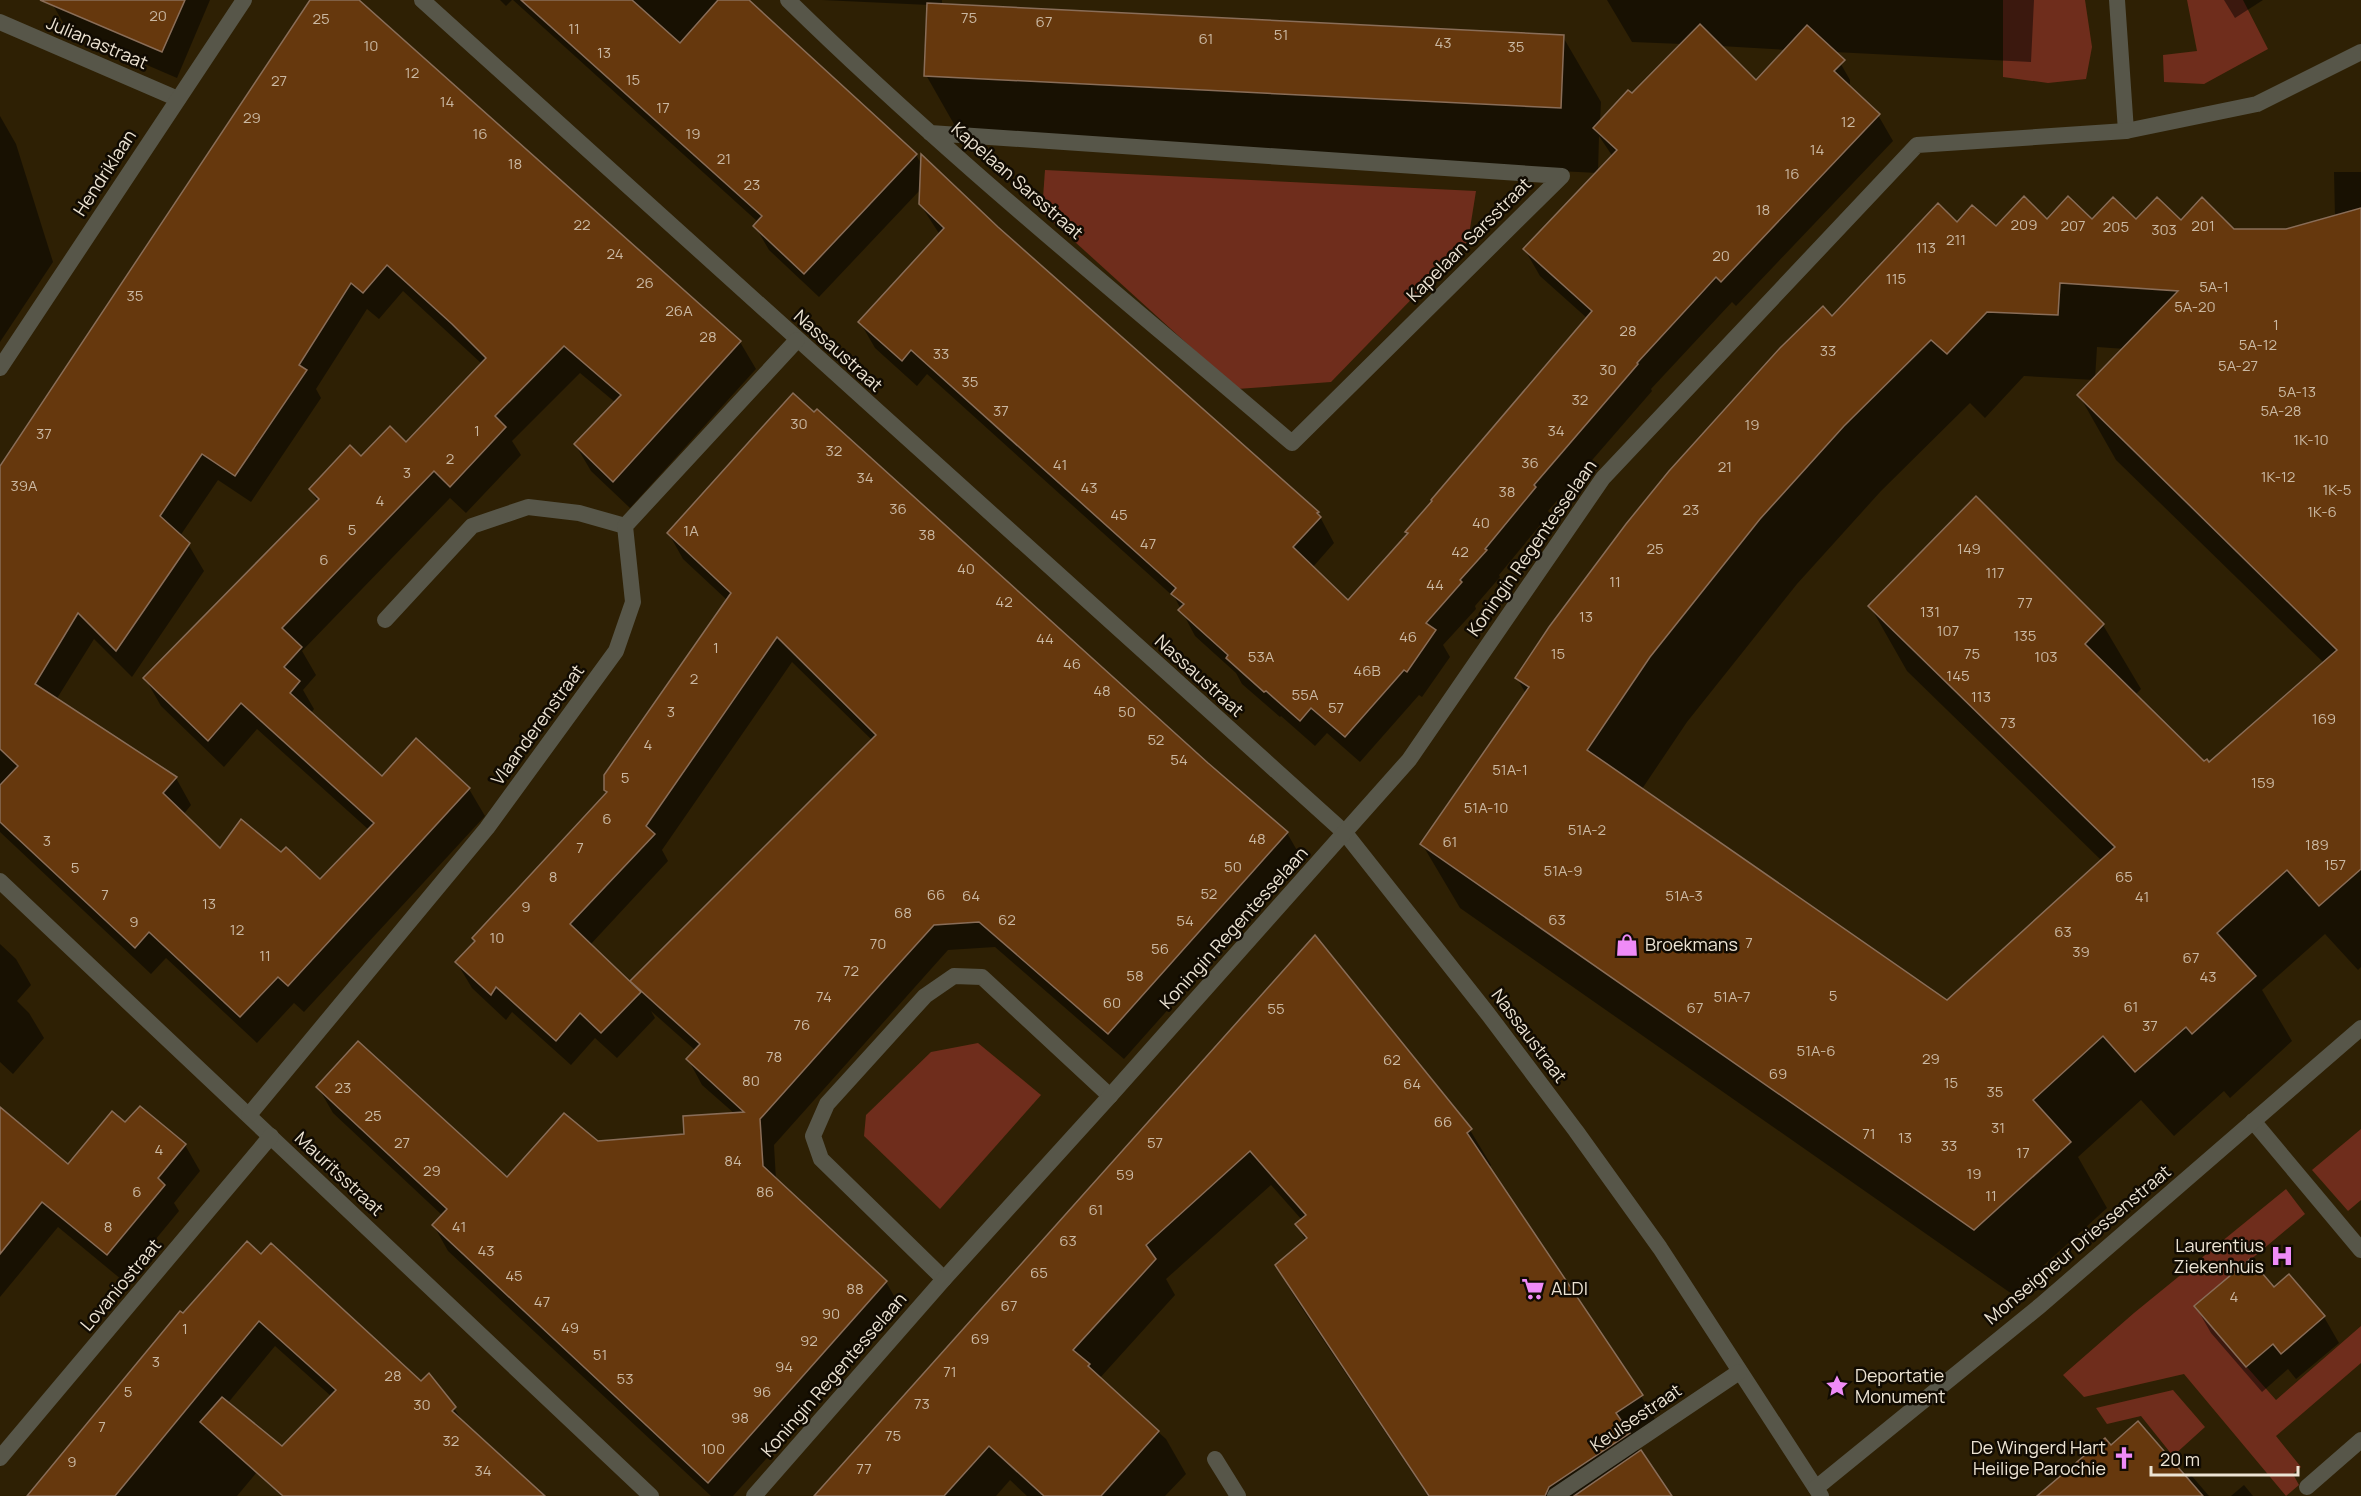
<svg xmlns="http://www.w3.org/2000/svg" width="2361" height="1496" viewBox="0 0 2361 1496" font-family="Manrope,sans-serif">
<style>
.green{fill:#6f2d1c}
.shadow{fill:#0007;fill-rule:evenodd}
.building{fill:#66380d;stroke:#896d58;stroke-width:1.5;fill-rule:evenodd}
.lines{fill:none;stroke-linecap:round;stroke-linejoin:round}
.service{stroke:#575649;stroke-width:16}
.minor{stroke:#575649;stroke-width:16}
.labels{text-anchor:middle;stroke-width:5;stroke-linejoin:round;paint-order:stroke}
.number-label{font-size:15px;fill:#cab8a2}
.street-label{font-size:18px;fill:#ece3d3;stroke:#110b02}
.poi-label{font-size:18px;fill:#ece3d3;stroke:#110b02;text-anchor:start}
</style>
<rect width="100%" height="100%" fill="#2e2004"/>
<g class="green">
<path d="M2003,0H2085L2092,47L2086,79L2048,83L2003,77Z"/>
<path d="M2187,0H2243L2268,49L2204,84L2164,82L2163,55L2197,51Z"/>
<path d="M1045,170L1476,191L1468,241L1331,382L1237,389L1042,212Z"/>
<path d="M978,1043L1041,1095L940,1209L864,1136L866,1115L931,1052Z"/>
<path d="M2361,1129V1200L2348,1211L2312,1170Z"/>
<path d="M2286,1189L2305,1214L2194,1307L2276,1400L2361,1326V1363L2276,1436L2301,1467L2293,1474L2299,1485L2286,1496L2184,1374L2084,1397L2063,1375L2134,1313Z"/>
<path d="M2173,1390L2205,1427L2173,1456L2141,1416L2107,1424L2096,1408Z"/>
</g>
<g class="shadow">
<path d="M55,0H210L177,78L68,31L53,5Z"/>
<path d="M312,0H357L740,342L756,369L630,508L591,471L575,444L616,403L580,373L512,441L521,455L466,513L450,498L302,651L316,675L303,690L314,709L311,713L382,778L469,789L485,816L304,1012L294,1003L257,1043L166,958L151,974L0,832V467ZM403,291L482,364L406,444L361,458L310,489L318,502L145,678L161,706L224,767L257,729L369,830L320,881L281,855L220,850L183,815L191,805L176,778L56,700L94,639L132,677L204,571L188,544L180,536L218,480L251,502L321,398L316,389L367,309L379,319Z"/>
<path d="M500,0H512L506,6Z"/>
<path d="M513,0H745L916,155L922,165L997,228L1318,513L1334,543L1312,568L1348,602L1409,534L1407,532L1588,319L1540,276L1525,250L1598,173L963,140L926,75L929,5L822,0H942V5L1563,37L1601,102L1600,123L1632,96L1682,44L1632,42L1607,0H2034L2031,62L1834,52L1850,80V89L1878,115L1893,141L1736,306L1732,302L1651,389L1652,391L1548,511L1550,513L1499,575L1500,577L1475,606L1476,609L1443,645L1450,657L1422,697L1419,695L1360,762L1327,733L1315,746L1281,716L1280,717L1242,684L1236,673L1195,636L1175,598L927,374L917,386L875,348L860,322L940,235L920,204L921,189L819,297L769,250L755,226L758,222ZM1720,46L1787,50L1756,82ZM1599,136L1613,157L1598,173Z"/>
<path d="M2224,0H2263L2235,18Z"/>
<path d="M0,116L16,144L53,262L0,342Z"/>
<path d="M2334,172H2361V967L2358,970L2325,934L2262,990L2292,1041L2230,1098L2224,1091L2174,1136L2141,1100L2078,1157L2107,1208L2012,1294L1460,908L1422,844L1526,694L1517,678L1832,318L1957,224L1996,228L2047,221L2181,222L2234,231H2286L2335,217ZM2097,347L2125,349L2095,379ZM2024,376L2094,380L2079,395L2116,460L2324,663L2209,765L2204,763L2135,695L2141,689L2103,625L1870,606L1907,671L2102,861L1947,1002L1642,789L1687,722L1797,584L1881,491L1970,403L1985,418Z"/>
<path d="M669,534L1207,764L1287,833L1302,859L1124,1059L995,947L948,950L774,1145L776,1180L886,1282L901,1308L733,1496H711L448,1251L434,1226L443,1216L333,1113L318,1087L507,1179L598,1143L686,1135L735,1114L702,1085L688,1059L696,1051L651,1011L655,1018L617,1058L595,1038L571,1065L512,1012L506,1020L472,988L457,963L608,793L727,600L683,559ZM792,662L873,741L632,981L635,987L590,945L668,861L662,850Z"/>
<path d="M1315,937L1470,1130L1491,1165L1489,1167L1641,1396L1662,1431L1636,1447L1670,1496H1428L1297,1301L1276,1266L1306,1241L1297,1225L1302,1220L1271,1185L1166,1279L1175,1295L1099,1379L1166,1439L1186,1474L1165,1496H1027L1010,1480L996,1496H817Z"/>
<path d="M0,944L16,959L31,985L17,1001L29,1013L44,1038L13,1074L0,1062Z"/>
<path d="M141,1108L185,1145L200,1171L174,1203L179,1211L122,1280L58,1227L0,1297V1109L68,1166L125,1124Z"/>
<path d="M261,1256L454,1408L463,1422L542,1496H341L332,1397L275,1346L213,1421L257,1472L237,1496H29L184,1315Z"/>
<path d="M2289,1276L2324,1317L2339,1343L2296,1379L2288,1369L2262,1392L2211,1333L2196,1307L2274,1289Z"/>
<path d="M2111,1447L2187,1480L2191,1475L2209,1496H2039Z"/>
<path d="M2244,1485L2253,1496H2231Z"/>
</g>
<g class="building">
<path d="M40,0H185L162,52Z"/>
<path d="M310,0H359L741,341L613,482L574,444L621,395L564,346L495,416L506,427L450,487L434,471L282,628L302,647L284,667L300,681L290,693L382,776L416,738L470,788L288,986L278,977L240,1017L149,932L135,948L0,822V785L18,766L0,749V466ZM387,265L452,324L486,358L406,442L390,426L361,456L350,445L309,489L319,499L143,678L208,741L241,703L374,823L320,879L286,847L281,852L241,819L220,848L163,793L177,777L35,684L78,613L116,651L190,543L160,516L202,454L235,476L307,370L299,365L351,283L363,293Z"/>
<path d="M521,0H632L680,43L718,0H749L917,154L804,274L753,226L762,216Z"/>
<path d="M927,3L1564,35L1561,108L924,76Z"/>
<path d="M1700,24L1756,80L1807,25L1845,60L1834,71L1880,114L1721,282L1716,277L1637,363L1638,364L1534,485L1536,487L1485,549L1487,550L1460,580L1462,582L1426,623L1436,630L1407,672L1404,670L1345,737L1311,708L1300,721L1266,691L1264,692L1226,658L1228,655L1178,610L1184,604L1171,594L1176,588L1147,562L911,350L902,361L858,322L944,228L919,204L921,154L998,227L1319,512L1317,513L1321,517L1293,547L1348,600L1408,533L1405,532L1432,501L1431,500L1592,311L1523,249L1617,150L1593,128L1628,90L1632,93Z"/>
<path d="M2024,196L2047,219L2068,196L2092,219L2113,197L2136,219L2157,197L2181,220L2202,197L2234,229H2286L2361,208V869L2319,906L2287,870L2217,933L2256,976L2192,1034L2186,1027L2135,1072L2103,1036L2033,1100L2071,1142L1974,1230L1420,844L1529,687L1515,678L1549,627L1626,524L1669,471L1780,348L1823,306L1832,316L1938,203L1957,222L1972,205L1996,226ZM2060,283L2178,291L2077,395L2337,650L2209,762L2207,759L2204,761L2085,644L2104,624L1976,496L1868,606L2115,847L1947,1000L1587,750L1650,657L1760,519L1844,426L1931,340L1947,354L1987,312L2058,315Z"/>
<path d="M793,393L814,412L817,409L1208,763L1288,832L1108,1034L979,922L934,925L886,978L760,1119L763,1166L887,1281L708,1483L432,1225L447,1209L316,1087L358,1041L507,1177L564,1113L598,1141L684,1134L683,1116L744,1112L686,1059L700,1044L630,981L876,735L777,637L646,826L655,834L570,924L641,992L601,1033L580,1013L556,1041L496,987L491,995L455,962L475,941L472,938L607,792L604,790V775L731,593L667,533Z"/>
<path d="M1315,935L1472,1129L1467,1133L1643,1395L1616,1413L1630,1433L1549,1487L1545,1496H1429L1275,1265L1307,1238L1295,1224L1306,1215L1250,1151L1146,1245L1156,1259L1073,1350L1090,1364L1088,1366L1159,1431L1101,1496H1044L989,1446L944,1496H814Z"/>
<path d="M140,1106L186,1144L158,1178L165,1185L107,1255L42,1202L0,1254V1107L68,1164L112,1111L125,1122Z"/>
<path d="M247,1241L261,1254L271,1243L421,1381L429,1373L456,1407L452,1411L545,1496H283L200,1422L222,1397L282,1446L336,1390L259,1321L115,1496H27L180,1311L183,1313Z"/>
<path d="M2250,1259L2274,1287L2289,1274L2325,1316L2281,1354L2273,1344L2246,1367L2194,1306Z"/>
<path d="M2138,1421L2203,1496H2037L2105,1438L2111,1445Z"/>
<path d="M1641,1450L1672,1496H1574Z"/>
</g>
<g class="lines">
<g class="service">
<path d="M385,620L472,526L528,507L579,513L625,526"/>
<path d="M2253,1121L2361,1250"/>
<path d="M1215,1459L1238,1496"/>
<path d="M2307,1487L2361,1440"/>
</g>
<g class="minor">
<path d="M422,0L1345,833L1488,1014L1576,1131L1660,1248L1821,1496"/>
<path d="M788,0C947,156 1123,298 1292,443L1562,176L930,133"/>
<path d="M2117,0L2126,131"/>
<path d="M0,22L178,99"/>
<path d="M0,368L244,0"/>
<path d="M0,881L651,1496"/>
<path d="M249,1115L487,828L616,651L633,602L625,526L797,340"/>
<path d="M944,1279L821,1159L813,1136L827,1104L925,996L954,976L982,977L1110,1096"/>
<path d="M0,1458L271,1136"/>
<path d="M1816,1488L2041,1305L2361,1028"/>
<path d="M754,1496L944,1279L1110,1096L1409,760L1603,478L1917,145L2126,131L2257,104L2361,52"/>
<path d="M1555,1496L1739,1372"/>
</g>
</g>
<defs>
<g id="shop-bare" transform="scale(1.8)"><path d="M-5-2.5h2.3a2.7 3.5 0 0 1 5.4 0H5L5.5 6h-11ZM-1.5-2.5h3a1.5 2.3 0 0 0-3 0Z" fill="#ef8bf7" stroke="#110b02" stroke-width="2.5" paint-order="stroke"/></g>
<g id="hospital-bare" transform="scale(1.8)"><path d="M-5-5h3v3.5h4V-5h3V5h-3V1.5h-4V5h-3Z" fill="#ef8bf7" stroke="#110b02" stroke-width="2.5" paint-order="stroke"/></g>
<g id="supermarket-bare" transform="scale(1.8)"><path d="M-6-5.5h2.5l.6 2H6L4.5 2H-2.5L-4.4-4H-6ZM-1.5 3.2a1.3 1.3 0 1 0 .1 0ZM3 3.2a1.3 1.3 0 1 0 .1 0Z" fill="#ef8bf7" stroke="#110b02" stroke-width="2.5" paint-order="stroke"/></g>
<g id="sight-bare" transform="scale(1.8)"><path d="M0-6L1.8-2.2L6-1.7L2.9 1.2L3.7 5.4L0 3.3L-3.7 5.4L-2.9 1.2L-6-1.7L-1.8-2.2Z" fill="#ef8bf7" stroke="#110b02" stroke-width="2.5" paint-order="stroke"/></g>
<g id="church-bare" transform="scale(1.8)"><path d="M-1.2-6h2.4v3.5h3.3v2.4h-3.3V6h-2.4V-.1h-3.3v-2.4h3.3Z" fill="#ef8bf7" stroke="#110b02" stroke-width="2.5" paint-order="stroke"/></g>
</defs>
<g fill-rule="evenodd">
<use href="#shop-bare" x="1627" y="945"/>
<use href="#hospital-bare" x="2282" y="1256"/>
<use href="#supermarket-bare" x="1533" y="1289"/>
<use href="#sight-bare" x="1837" y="1386"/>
<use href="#church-bare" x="2124" y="1458"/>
</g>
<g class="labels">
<g class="number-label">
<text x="158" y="21">20</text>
<text x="969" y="23">75</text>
<text x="321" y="24">25</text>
<text x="1044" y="27">67</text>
<text x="574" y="34">11</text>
<text x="1281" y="40">51</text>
<text x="1206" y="44">61</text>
<text x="1443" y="48">43</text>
<text x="371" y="51">10</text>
<text x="1516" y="52">35</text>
<text x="604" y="58">13</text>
<text x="412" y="78">12</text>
<text x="633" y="85">15</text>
<text x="279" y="86">27</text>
<text x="447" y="107">14</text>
<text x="663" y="113">17</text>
<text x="252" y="123">29</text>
<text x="1848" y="127">12</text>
<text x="480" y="139">16</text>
<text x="693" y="139">19</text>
<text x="1817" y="155">14</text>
<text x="724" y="164">21</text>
<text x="515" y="169">18</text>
<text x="1792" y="179">16</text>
<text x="752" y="190">23</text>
<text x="1763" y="215">18</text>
<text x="582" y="230">22</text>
<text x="2024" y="230">209</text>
<text x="2073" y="231">207</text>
<text x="2203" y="231">201</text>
<text x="2116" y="232">205</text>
<text x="2164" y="235">303</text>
<text x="1956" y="245">211</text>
<text x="1926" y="253">113</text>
<text x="615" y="259">24</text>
<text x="1721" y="261">20</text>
<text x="1896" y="284">115</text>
<text x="645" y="288">26</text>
<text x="2214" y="292">5A-1</text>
<text x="135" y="301">35</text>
<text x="2195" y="312">5A-20</text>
<text x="679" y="316">26A</text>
<text x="2276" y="330">1</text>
<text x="1628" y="336">28</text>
<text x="708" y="342">28</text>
<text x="2258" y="350">5A-12</text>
<text x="1828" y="356">33</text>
<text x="941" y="359">33</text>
<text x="2238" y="371">5A-27</text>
<text x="1608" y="375">30</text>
<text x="970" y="387">35</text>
<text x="2297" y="397">5A-13</text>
<text x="1580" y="405">32</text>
<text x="1001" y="416">37</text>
<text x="2281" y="416">5A-28</text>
<text x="799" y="429">30</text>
<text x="1752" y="430">19</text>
<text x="477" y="436">1</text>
<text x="1556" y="436">34</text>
<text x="44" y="439">37</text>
<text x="2311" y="445">1K-10</text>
<text x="834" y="456">32</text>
<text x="450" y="464">2</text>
<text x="1530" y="468">36</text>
<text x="1060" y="470">41</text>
<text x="1725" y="472">21</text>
<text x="407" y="478">3</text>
<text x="2278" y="482">1K-12</text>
<text x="865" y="483">34</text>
<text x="24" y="491">39A</text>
<text x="1089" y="493">43</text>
<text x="2337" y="495">1K-5</text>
<text x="1507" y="497">38</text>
<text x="380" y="506">4</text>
<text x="898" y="514">36</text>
<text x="1691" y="515">23</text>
<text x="2322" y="517">1K-6</text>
<text x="1119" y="520">45</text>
<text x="1481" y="528">40</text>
<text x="352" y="535">5</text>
<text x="691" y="536">1A</text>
<text x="927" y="540">38</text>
<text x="1148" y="549">47</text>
<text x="1655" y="554">25</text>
<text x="1969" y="554">149</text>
<text x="1460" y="557">42</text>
<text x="324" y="565">6</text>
<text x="966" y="574">40</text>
<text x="1995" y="578">117</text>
<text x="1615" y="587">11</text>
<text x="1435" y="590">44</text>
<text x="1004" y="607">42</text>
<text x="2025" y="608">77</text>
<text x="1930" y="617">131</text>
<text x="1586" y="622">13</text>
<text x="1948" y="636">107</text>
<text x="2025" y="641">135</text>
<text x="1408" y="642">46</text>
<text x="1045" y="644">44</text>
<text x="716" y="653">1</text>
<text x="1558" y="659">15</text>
<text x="1972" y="659">75</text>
<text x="1261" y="662">53A</text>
<text x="2046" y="662">103</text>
<text x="1072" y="669">46</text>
<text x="1367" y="676">46B</text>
<text x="1958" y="681">145</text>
<text x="694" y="684">2</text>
<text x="1102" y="696">48</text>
<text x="1305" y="700">55A</text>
<text x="1981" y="702">113</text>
<text x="1336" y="713">57</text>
<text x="671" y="717">3</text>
<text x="1127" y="717">50</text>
<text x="2324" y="724">169</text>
<text x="2008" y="728">73</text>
<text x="1156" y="745">52</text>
<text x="648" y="750">4</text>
<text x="1179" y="765">54</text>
<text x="1510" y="775">51A-1</text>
<text x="625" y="783">5</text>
<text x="2263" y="788">159</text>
<text x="1486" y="813">51A-10</text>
<text x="607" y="824">6</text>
<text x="1587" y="835">51A-2</text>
<text x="1257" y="844">48</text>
<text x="47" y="846">3</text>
<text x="1450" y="847">61</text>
<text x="2317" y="850">189</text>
<text x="580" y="853">7</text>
<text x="2335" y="870">157</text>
<text x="1233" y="872">50</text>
<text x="75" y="873">5</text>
<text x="1563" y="876">51A-9</text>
<text x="553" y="882">8</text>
<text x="2124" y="882">65</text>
<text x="1209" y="899">52</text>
<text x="105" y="900">7</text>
<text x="936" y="900">66</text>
<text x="971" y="901">64</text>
<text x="1684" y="901">51A-3</text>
<text x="2142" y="902">41</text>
<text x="209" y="909">13</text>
<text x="526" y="912">9</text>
<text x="903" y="918">68</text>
<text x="1007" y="925">62</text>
<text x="1557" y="925">63</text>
<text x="1185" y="926">54</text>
<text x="134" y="927">9</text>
<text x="237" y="935">12</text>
<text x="2063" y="937">63</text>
<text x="497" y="943">10</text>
<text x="1749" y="948">7</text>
<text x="878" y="949">70</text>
<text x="1160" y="954">56</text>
<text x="2081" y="957">39</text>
<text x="265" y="961">11</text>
<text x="2191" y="963">67</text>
<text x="851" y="976">72</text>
<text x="1135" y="981">58</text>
<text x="2208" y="982">43</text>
<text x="1833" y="1001">5</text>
<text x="824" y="1002">74</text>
<text x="1732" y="1002">51A-7</text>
<text x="1112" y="1008">60</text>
<text x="2131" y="1012">61</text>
<text x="1695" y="1013">67</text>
<text x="1276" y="1014">55</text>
<text x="802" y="1030">76</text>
<text x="2150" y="1031">37</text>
<text x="1816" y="1056">51A-6</text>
<text x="774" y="1062">78</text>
<text x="1931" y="1064">29</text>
<text x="1392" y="1065">62</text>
<text x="1778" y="1079">69</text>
<text x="751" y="1086">80</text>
<text x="1951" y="1088">15</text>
<text x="1412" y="1089">64</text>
<text x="343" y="1093">23</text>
<text x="1995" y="1097">35</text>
<text x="373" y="1121">25</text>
<text x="1443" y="1127">66</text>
<text x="1998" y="1133">31</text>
<text x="1869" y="1139">71</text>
<text x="1905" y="1143">13</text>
<text x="402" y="1148">27</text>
<text x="1155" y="1148">57</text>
<text x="1949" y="1151">33</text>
<text x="159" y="1155">4</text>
<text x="2023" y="1158">17</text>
<text x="733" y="1166">84</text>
<text x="432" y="1176">29</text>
<text x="1974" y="1179">19</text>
<text x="1125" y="1180">59</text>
<text x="137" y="1197">6</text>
<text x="765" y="1197">86</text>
<text x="1991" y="1201">11</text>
<text x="1096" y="1215">61</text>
<text x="108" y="1232">8</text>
<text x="459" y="1232">41</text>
<text x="1068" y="1246">63</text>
<text x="486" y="1256">43</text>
<text x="1039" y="1278">65</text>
<text x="514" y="1281">45</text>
<text x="855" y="1294">88</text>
<text x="2234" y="1302">4</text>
<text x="542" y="1307">47</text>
<text x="1009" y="1311">67</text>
<text x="831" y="1319">90</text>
<text x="570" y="1333">49</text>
<text x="185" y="1334">1</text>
<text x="980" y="1344">69</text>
<text x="809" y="1346">92</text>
<text x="600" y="1360">51</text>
<text x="156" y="1367">3</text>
<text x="784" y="1372">94</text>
<text x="950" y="1377">71</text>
<text x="393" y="1381">28</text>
<text x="625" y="1384">53</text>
<text x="128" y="1397">5</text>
<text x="762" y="1397">96</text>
<text x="922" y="1409">73</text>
<text x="422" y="1410">30</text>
<text x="740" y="1423">98</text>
<text x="102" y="1432">7</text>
<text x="893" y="1441">75</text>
<text x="451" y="1446">32</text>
<text x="713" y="1454">100</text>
<text x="72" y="1467">9</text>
<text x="864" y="1474">77</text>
<text x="483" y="1476">34</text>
</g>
<g class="street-label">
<text transform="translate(97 43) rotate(23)" y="6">Julianastraat</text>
<text transform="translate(105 173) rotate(-57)" y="6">Hendriklaan</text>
<text transform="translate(1017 181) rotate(41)" y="6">Kapelaan Sarsstraat</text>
<text transform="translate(1469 240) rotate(-45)" y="6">Kapelaan Sarsstraat</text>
<text transform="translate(838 351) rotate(42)" y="6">Nassaustraat</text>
<text transform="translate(1532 548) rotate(-55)" y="6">Koningin Regentesselaan</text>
<text transform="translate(1199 676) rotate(42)" y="6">Nassaustraat</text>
<text transform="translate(538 725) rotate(-54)" y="6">Vlaanderenstraat</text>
<text transform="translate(1234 928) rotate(-48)" y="6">Koningin Regentesselaan</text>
<text transform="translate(1529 1036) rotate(53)" y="6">Nassaustraat</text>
<text transform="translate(339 1174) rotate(43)" y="6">Mauritsstraat</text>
<text transform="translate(2078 1245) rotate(-40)" y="6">Monseigneur Driessenstraat</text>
<text transform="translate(121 1285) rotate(-50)" y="6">Lovaniostraat</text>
<text transform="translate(834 1375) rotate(-49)" y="6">Koningin Regentesselaan</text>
<text transform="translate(1636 1418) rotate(-34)" y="6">Keulsestraat</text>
</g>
<g class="poi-label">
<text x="1645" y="951">Broekmans</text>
<text x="2264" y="1252" text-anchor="end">Laurentius<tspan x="2264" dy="21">Ziekenhuis</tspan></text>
<text x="1551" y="1295">ALDI</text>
<text x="1855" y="1382">Deportatie<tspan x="1855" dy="21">Monument</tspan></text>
<text x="2106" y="1454" text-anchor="end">De Wingerd Hart<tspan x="2106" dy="21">Heilige Parochie</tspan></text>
</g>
</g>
<path d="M2151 1466v9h147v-9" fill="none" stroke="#ece3d3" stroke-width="3"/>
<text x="2160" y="1466" font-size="18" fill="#ece3d3" stroke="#110b02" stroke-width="4.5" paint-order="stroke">20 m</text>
</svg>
